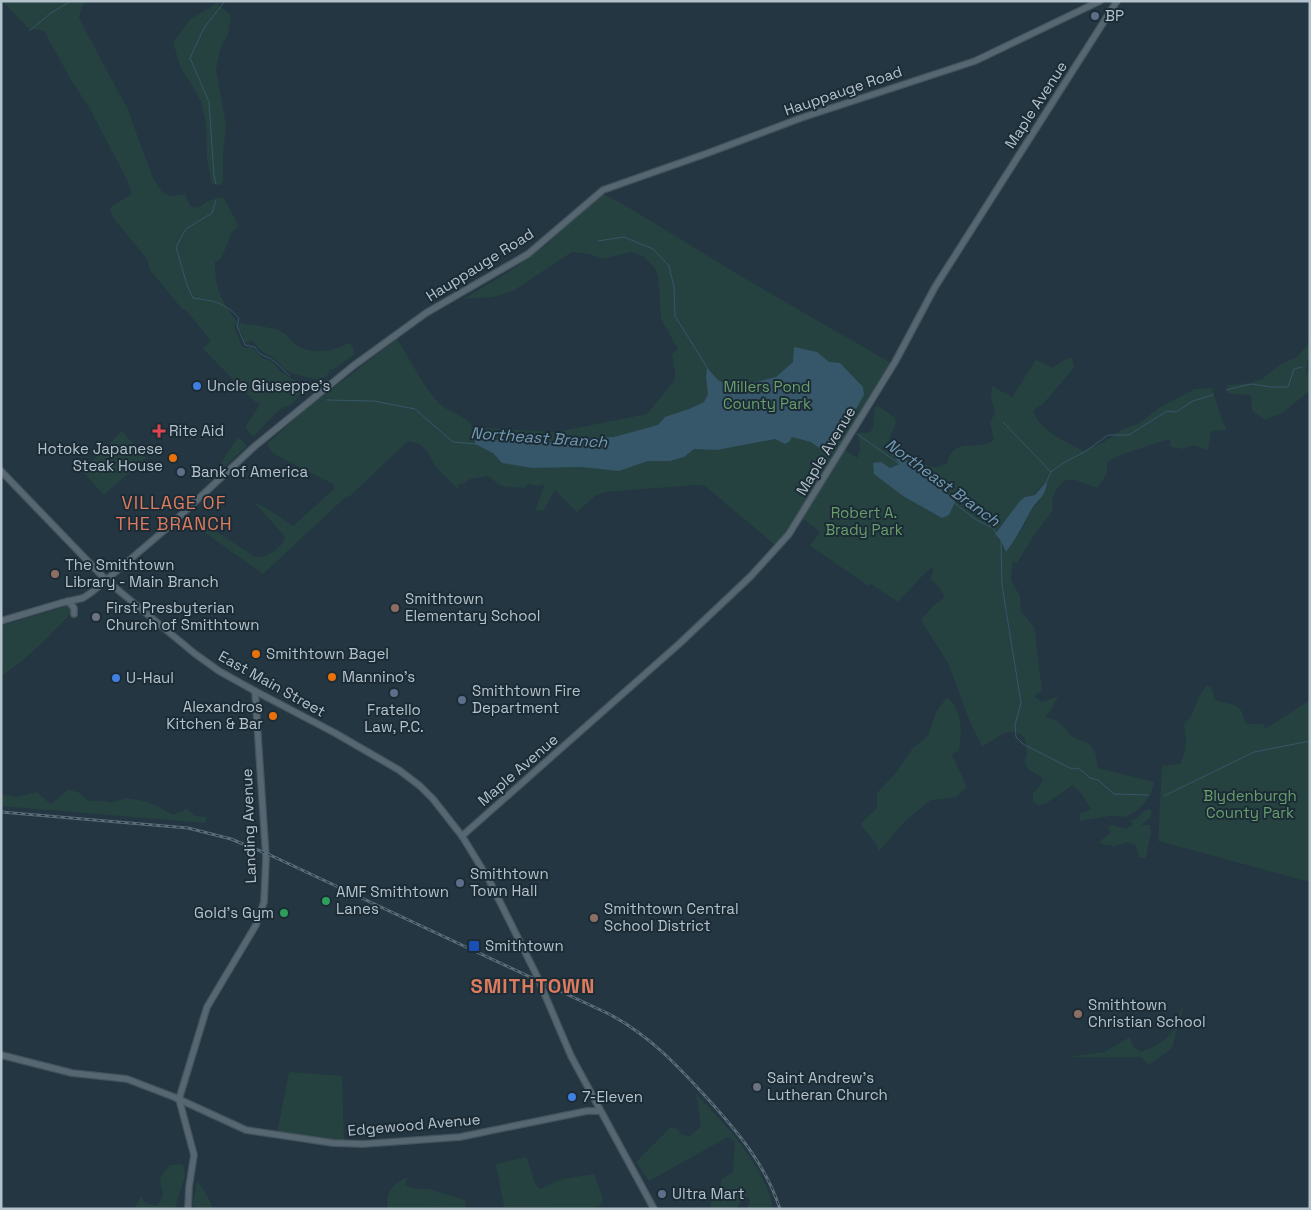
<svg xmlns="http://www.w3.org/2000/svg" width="1311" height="1210" viewBox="0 0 1311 1210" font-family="'Space Grotesk',sans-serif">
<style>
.green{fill:#254240;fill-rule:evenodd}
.water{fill:#365669}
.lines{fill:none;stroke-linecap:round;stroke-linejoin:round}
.stream{stroke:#365669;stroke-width:1}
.major-casing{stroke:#44535d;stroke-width:8}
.major{stroke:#566771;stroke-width:5.5}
.rail-casing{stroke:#596c78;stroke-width:3}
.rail{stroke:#1c2c36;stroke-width:1;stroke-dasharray:4;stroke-linecap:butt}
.service-dot{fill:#5c6f8a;stroke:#1c2c36;stroke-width:2}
.shop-dot{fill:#3f7fe0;stroke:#1c2c36;stroke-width:2}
.health-dot{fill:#e0444e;stroke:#1c2c36;stroke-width:2}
.food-dot{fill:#e8710a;stroke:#1c2c36;stroke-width:2}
.education-dot{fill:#8d6e63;stroke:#1c2c36;stroke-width:2}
.worship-dot{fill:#6b7280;stroke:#1c2c36;stroke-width:2}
.leisure-dot{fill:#2e9e5b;stroke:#1c2c36;stroke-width:2}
.transit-dot{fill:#1a4fb4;stroke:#1c2c36;stroke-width:2}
.labels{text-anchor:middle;stroke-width:4;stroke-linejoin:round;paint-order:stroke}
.poi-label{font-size:15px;fill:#b4c2cb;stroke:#1c2c36;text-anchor:start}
.street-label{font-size:15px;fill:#b4c2cb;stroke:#1c2c36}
.park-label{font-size:15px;fill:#699e6b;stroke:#1c2c36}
.water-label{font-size:16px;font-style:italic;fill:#7299b1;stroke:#1c2c36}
.quarter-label{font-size:18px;letter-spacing:1px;fill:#dd7b5e;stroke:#1c2c36}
.district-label{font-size:20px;font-weight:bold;letter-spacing:1px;fill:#dd7b5e;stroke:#1c2c36}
</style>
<rect width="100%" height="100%" fill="#233641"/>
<g class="green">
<path d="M4,1H88L82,6L79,18L128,110L153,178L162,192L170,196L185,194L190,206L198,208L207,201L223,197L239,226L232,232L221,259L215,262C215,288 221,302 237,321L234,328C239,334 239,344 244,348L251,347L264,359L272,361L280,371L303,385L305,390L293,403L289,406H284L275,414L253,437L245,427L261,403L255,402L204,350L203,348L211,341L185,309H182L150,270L147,259L114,219L110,210L112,206L132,194L127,180L89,107L71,80L44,31L28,28L4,3Z"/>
<path d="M217,3L231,16L228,34L220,49L216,70L226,125L223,154V182L221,185L212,184L207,160L206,124L201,101L180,66L173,42L190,20Z"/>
<path d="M603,194L623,204L744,278L891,363L788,532L775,545L705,486L696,485L605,492L595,496L577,512L555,490L544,510L535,511L545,484L539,486L528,484L524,488L501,486L488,476L470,479L465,483L457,485L461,492L436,467L427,451L419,444L408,441L349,497L347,496L263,574L197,527L202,522L255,557C266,559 282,548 285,537L255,503L265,507L293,526L335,488L333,484L274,454L268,447V443L305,410L397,339C409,357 422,384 436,400C446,412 459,412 471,424V427L482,429L488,428L556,432L647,414L674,381L675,373L672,354L678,349L661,319L658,276L655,268L643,256L630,252L603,259L589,254L572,252L513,291L493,297L463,299L507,273L546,245L578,214Z"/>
<path d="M239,323C249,325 274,327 282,332C287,334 291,341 296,345C311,355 333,352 348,343L352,345L355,353L352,356L333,370L330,369L329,374L319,380L294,374L286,370L274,358L261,351L253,341L244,343L242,334L238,328Z"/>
<path d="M1310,342V360L1308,359L1306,373L1310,371V391L1282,413L1265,420L1252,411L1251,395L1228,394L1227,385L1251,383L1262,379L1281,364L1297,357Z"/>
<path d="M1072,357L1074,368L1043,404L1033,410C1039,431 1066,441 1083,451L1104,442L1123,429L1138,424L1162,406L1195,389L1212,388L1221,417L1227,430L1211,431L1208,450L1192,445L1183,449L1171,447L1169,439L1120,455L1107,462V474L1097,488L1075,480H1065C1055,489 1051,496 1053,510L1032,538L1017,563L1013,561L1011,580L1020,596L1021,611L1034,627L1035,633L1042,691L1034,696L1042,702L1058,696L1051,710L1045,717C1059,720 1060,722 1068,732C1073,739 1083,741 1090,744L1095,752L1098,768L1154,782C1152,797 1139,813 1124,817C1120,817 1116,816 1112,816C1101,817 1091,819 1080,821L1079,814L1091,809L1081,793L1073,785L1045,804L1038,805L1033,801V793L1040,786L1043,778L1029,770L1024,761L1027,755L1025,738C1009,724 998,738 982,747L970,722L948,663L922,622V619C928,611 936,602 945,598L939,587L930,579L933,572V567L926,572L898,602L871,584L869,586L810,546L820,532L802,518L845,450L857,458L860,449L858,433H869L873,428L875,406L880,407L895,418L896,424L889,439L929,467H937L947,463C955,434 977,453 994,440L990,422C999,407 994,412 991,398C991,395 992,389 992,386L1012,397L1036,360L1053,368L1062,361ZM1046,482L1047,487L1038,503L1031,510L1025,524L1006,552L995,533L1025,497L1034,495Z"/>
<path d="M122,431L146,458L104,495L82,471Z"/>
<path d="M238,437L246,444V447L209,481H207L205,478L218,467Z"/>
<path d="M69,605L72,608V612C50,635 28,659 1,676V626Z"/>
<path d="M1207,685L1212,688L1215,700C1223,703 1237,703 1242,712C1244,717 1243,720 1247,724H1263L1265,729L1310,700V882L1158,841L1162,766L1180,764C1187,751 1187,739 1184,725C1195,714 1196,697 1207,685Z"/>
<path d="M947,697C963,711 962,731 959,750L952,755L967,787L956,797L931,800L906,820L878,852L877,845L860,824L877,808V793L896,773L912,749L928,736L936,712Z"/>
<path d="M68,790L78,792L88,801H105L112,803L125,798L145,801L159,807L173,815L187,809L195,816L207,817L205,823L1,806V794L16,797L37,792L49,803H52Z"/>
<path d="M1145,810H1151V817L1141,825H1150L1151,832L1146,858H1140L1135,845L1127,842L1113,847L1111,845H1105L1099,842L1111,832L1107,827L1112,825L1126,829L1133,824L1130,821L1137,818Z"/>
<path d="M1184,1004L1172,1048L1149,1065L1141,1057H1067L1104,1052L1130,1037L1132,1045L1140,1052C1152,1049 1169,1039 1175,1027C1178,1019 1179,1012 1184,1004Z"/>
<path d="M289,1072L342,1076L344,1141L320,1140L277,1133Z"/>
<path d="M696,1094C725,1124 766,1167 773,1209C764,1209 756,1209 746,1209L750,1201L748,1197L741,1201L736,1209H710L711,1200L719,1193L722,1179L733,1172L735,1141L728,1137L649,1181L636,1162L671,1127L678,1129L681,1135L690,1136L701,1126Z"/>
<path d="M526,1157C532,1168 531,1181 540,1189L563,1179L594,1174L603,1198L601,1204L592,1209L504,1207L496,1164Z"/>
<path d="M183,1164L185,1176L175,1208L134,1209L141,1197L146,1203L157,1206L163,1195L160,1178L170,1165Z"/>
<path d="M408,1177L405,1185L416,1189H429L465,1200L466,1209H444L437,1207L424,1209L387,1208C387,1189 392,1185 408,1177Z"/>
<path d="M197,1180L209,1199L213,1209H197L193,1205Z"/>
</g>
<g class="water">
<path d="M794,347L817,352L829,362L840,363L863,387L864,395L856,409L844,419L830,444L822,450L811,442L792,437L789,442L785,444L775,439L717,450L694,449L684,457L670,461H648L619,471L581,467L532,468L502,463L493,453L475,444V439L487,441L506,439L525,443L553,442L562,444L590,438L614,437L658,425L665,417L689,409L704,402L708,394L706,377L707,368L718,380L733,388L776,377L793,362Z"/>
<path d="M896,450L917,471L950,496L955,502L949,515L942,518L903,496L874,474L873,463L881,462L890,468L900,464L890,452Z"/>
<path d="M1047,481C1047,496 1036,501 1030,512C1023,526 1015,540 1006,552L1001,541L995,534L1020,501L1025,497L1035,495Z"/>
</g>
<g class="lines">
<g class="stream">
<path d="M29,31L51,13L71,1"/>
<path d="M216,184L214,175L209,102L190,58L204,28L225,1"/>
<path d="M216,200L212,213L186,229L176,247L187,285L193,298C214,301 224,302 239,318L237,326L245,345L255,347C259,357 267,355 274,361C279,365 284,371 289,375"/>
<path d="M598,241L624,237L653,249L669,266L674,287L675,316L708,369"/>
<path d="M1226,390L1251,384L1271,387H1288L1294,369L1302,367"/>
<path d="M327,400L374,401L415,409L453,442L476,444"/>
<path d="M1003,422L1051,472L1046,483"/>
<path d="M857,434L901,465"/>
<path d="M1051,472L1063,463L1086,451L1108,435H1129L1167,411L1176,412L1193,401L1213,395"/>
<path d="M953,502L975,519L993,528L996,533"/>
<path d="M1001,541L1002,585L1021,703L1015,725L1016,737L1023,744L1072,769L1078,768L1082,771L1090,778L1098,780L1114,794L1148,795"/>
<path d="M1164,796L1254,752L1310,741"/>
</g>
<g class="major-casing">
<g id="major">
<path d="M1,471L106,580L194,653L219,671L255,691L335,733L399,770L420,786L433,799L462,836L489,880L536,974L571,1056L654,1209"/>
<path d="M68,601L74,608V614"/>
<path d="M1,621L61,603L83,598L92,592L167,528L255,446L353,366L426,313L528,254L603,190L708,153L801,118L975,61L1100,1"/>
<path d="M462,836L679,644L751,576L789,534L895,362L935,287L1117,1"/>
<path d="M1,1055L72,1073L127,1079L174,1097L246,1130L333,1143L363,1144L460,1137L587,1111H600"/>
<path d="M188,1209L189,1187L194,1155L179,1099L207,1007L256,925L264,902L266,858L255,691"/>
</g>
</g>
<use href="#major" class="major"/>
<g class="rail-casing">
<path id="rail" d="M1,812L188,828L231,839L270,855L609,1014C649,1035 677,1065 707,1098C737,1131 766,1165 780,1209"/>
</g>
<use href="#rail" class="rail"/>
</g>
<g class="service-dot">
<circle cx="1095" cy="16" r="5"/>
<circle cx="181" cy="472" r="5"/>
<circle cx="394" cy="693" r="5"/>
<circle cx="462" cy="700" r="5"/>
<circle cx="460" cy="883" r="5"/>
<circle cx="662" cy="1194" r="5"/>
</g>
<g class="shop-dot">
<circle cx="197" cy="386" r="5"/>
<circle cx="116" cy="678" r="5"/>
<circle cx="572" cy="1097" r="5"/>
</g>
<path class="health-dot" d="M156.5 423.5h5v5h5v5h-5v5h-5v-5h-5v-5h5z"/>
<g class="food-dot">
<circle cx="173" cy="458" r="5"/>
<circle cx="256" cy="654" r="5"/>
<circle cx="332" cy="677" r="5"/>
<circle cx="273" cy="716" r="5"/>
</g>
<g class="education-dot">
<circle cx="55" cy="574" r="5"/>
<circle cx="395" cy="608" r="5"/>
<circle cx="594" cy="918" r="5"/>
<circle cx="1078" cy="1014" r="5"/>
</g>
<g class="worship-dot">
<circle cx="96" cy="617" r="5"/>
<circle cx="757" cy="1087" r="5"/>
</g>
<g class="leisure-dot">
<circle cx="326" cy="901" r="5"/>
<circle cx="284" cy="913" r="5"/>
</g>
<rect class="transit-dot" x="468" y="940" width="12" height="12" rx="2.5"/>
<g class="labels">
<g class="poi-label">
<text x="1105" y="21">BP</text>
<text x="207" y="391">Uncle Giuseppe's</text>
<text x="169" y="436">Rite Aid</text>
<text x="163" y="454" text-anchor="end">Hotoke Japanese<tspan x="163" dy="17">Steak House</tspan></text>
<text x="191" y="477">Bank of America</text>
<text x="65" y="570">The Smithtown<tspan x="65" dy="17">Library - Main Branch</tspan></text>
<text x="405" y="604">Smithtown<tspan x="405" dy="17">Elementary School</tspan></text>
<text x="106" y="613">First Presbyterian<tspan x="106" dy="17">Church of Smithtown</tspan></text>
<text x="266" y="659">Smithtown Bagel</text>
<text x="342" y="682">Mannino's</text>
<text x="126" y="683">U-Haul</text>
<text x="472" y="696">Smithtown Fire<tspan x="472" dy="17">Department</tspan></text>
<text x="263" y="712" text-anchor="end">Alexandros<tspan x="263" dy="17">Kitchen &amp; Bar</tspan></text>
<text x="394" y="715" text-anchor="middle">Fratello<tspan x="394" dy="17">Law, P.C.</tspan></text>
<text x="470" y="879">Smithtown<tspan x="470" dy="17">Town Hall</tspan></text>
<text x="336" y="897">AMF Smithtown<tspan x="336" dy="17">Lanes</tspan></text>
<text x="604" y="914">Smithtown Central<tspan x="604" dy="17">School District</tspan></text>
<text x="274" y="918" text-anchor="end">Gold's Gym</text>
<text x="485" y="951">Smithtown</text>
<text x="1088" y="1010">Smithtown<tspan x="1088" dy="17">Christian School</tspan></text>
<text x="767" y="1083">Saint Andrew's<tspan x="767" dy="17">Lutheran Church</tspan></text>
<text x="582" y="1102">7-Eleven</text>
<text x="672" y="1199">Ultra Mart</text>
</g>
<g class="street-label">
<text transform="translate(843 91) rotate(-19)" y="5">Hauppauge Road</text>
<text transform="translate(1036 105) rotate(-57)" y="5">Maple Avenue</text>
<text transform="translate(480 265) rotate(-32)" y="5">Hauppauge Road</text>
<text transform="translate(826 451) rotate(-59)" y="5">Maple Avenue</text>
<text transform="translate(272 684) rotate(29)" y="5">East Main Street</text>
<text transform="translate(518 770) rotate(-41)" y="5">Maple Avenue</text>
<text transform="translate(249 826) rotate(-92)" y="5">Landing Avenue</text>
<text transform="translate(414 1125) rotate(-5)" y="5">Edgewood Avenue</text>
</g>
<g class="park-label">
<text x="767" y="392">Millers Pond<tspan x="767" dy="17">County Park</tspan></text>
<text x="864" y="518">Robert A.<tspan x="864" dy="17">Brady Park</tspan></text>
<text x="1250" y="801">Blydenburgh<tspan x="1250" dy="17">County Park</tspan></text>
</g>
<g class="water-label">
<text transform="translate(539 437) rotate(4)" y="6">Northeast Branch</text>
<text transform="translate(943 482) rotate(36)" y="6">Northeast Branch</text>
</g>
<g class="quarter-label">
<text x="174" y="509">VILLAGE OF<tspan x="174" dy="21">THE BRANCH</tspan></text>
</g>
<g class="district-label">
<text x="533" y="993">SMITHTOWN</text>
</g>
</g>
<rect width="1311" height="1210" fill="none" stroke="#b4c2cb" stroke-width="5"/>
</svg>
